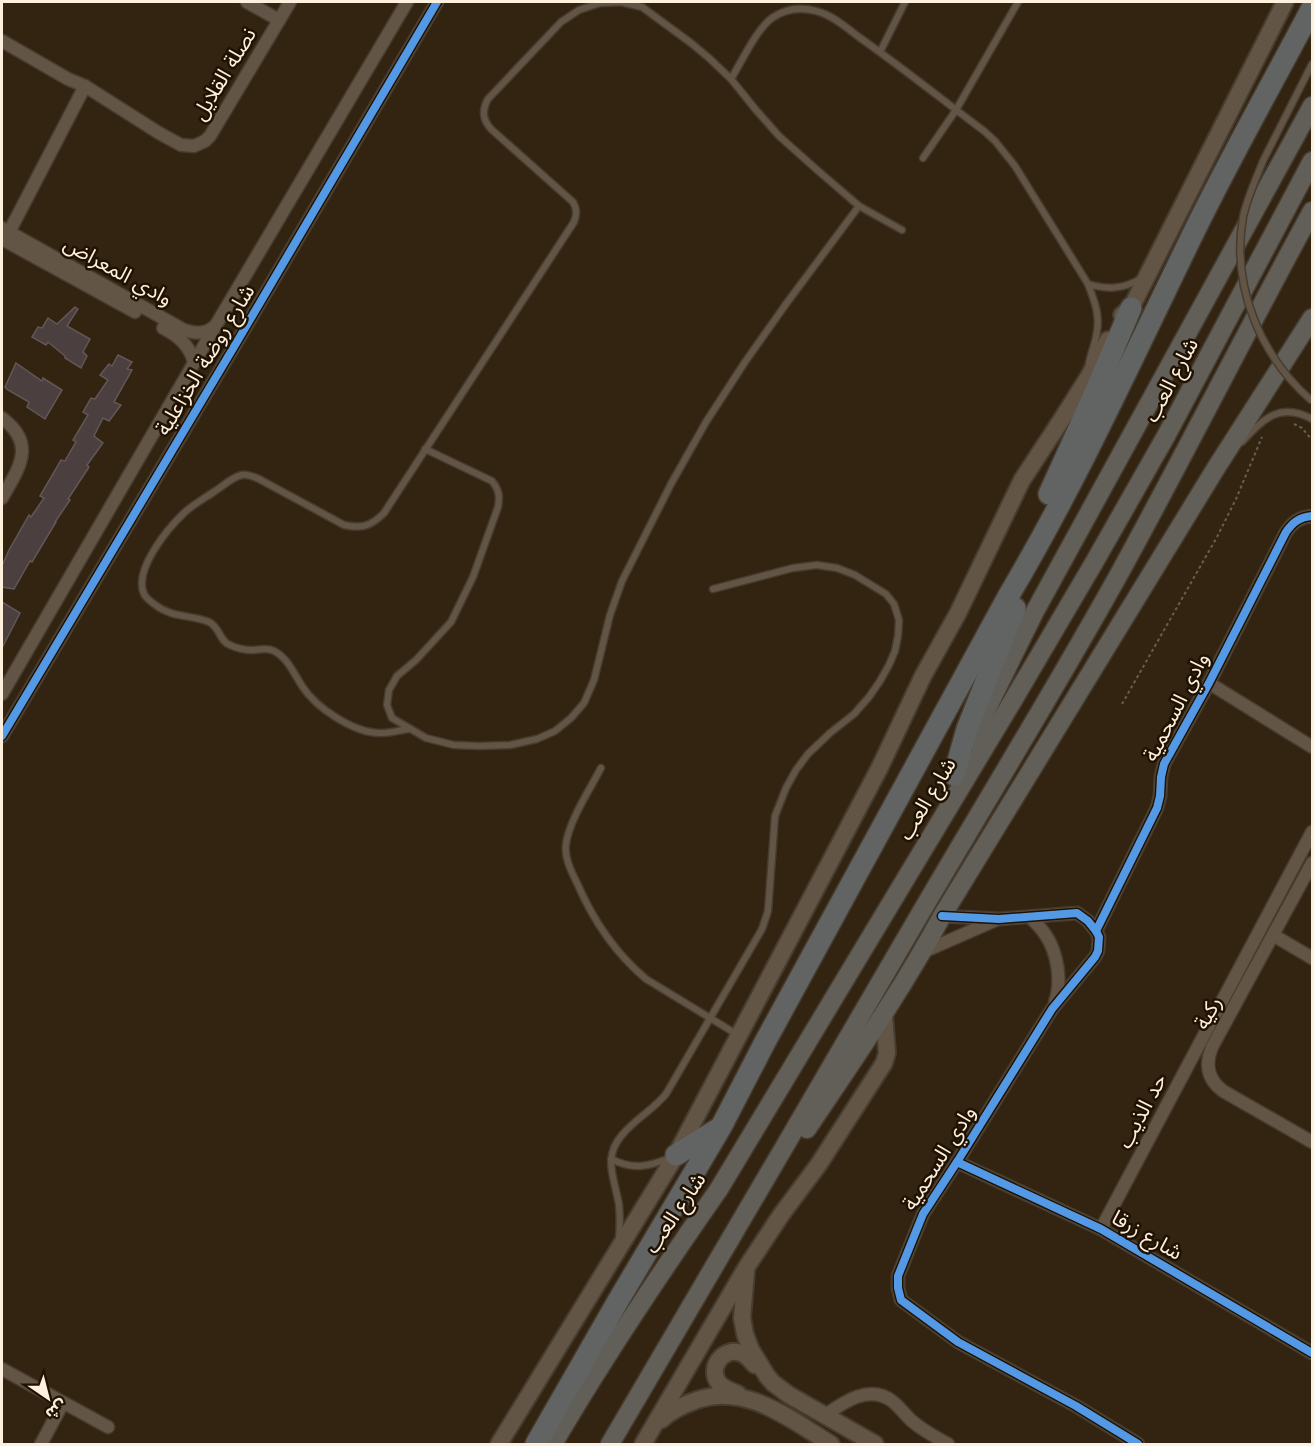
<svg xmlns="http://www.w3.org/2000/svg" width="1314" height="1446" viewBox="0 0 1314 1446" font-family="Jost,'Noto Sans Arabic',sans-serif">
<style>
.building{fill:#4b403f;stroke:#625757;stroke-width:1.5}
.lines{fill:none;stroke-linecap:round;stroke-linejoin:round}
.lane-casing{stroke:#463c2f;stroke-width:9}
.street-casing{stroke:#463c2f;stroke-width:15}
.secondary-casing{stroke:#463c2f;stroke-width:20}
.primary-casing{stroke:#463c2f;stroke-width:21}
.highway-casing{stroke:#463c2f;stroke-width:24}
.path{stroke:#695f51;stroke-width:2;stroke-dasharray:3 3;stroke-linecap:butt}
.lane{stroke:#625545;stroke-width:6}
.street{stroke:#625545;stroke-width:12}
.secondary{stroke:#625545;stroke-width:16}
.primary{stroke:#625e58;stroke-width:18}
.highway{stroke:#626464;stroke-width:21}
.lane-bridge-casing{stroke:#463c2f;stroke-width:9;stroke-linecap:butt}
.lane-bridge{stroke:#625545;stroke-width:6}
.cycleway-casing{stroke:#1f1202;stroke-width:11}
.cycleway{stroke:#5399e6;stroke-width:8}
.labels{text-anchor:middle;stroke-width:5;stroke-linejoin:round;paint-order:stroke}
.street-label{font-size:21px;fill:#ffefdd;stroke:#1f1202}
</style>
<rect width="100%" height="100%" fill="#322411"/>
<g class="building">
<path d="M75,307L78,309L67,326L90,339L83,352L87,356L81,368L65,358V356L48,342L46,345L32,337L38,327L42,328L48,318L57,324Z"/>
<path d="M118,355L132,362L127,369L132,370L114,402L121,405L109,421L103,418L94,436L103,443L87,465L89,467L68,499L70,500L55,522H56L32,562L30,561L14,589L2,587V566L9,550L29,515L31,517L44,498L40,496L61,460L65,461L76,442L73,440L88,415L83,412L91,398L95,399L108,380L100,375L109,364L112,366Z"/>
<path d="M16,363L42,381L43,378L62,390L45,419L27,407L29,402L8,390L5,387Z"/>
<path d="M2,602L20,613L2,648Z"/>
</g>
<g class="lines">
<g class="lane-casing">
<g id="lane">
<path d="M880,52L905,2"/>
<path d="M731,79C742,61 756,30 772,18C785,9 801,7 816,11C833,15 849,30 863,40C904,69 944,101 984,131L995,141L1015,166L1088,284C1094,300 1100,314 1097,331C1096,342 1091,352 1089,363"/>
<path d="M923,158L956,110L1018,2"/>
<path d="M1263,161L1312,64"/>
<path d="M1088,284C1108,290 1124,289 1142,278"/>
<path d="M1242,442C1264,418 1280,402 1312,419"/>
<path d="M425,449L492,481C499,490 500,496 498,507L473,577L451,622L416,660L397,676L389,690L387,705L392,718L426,738L454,745L479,746L510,745L537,739L555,731L571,718L584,703L594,680L610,615L622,581L671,484L706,422L745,362L786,304L859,206"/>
<path d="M409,729C400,730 391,733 382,733C355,734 316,708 302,686C294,674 288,658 274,651C266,647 260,650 252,650C245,650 236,648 230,645C219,641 220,627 209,622C190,614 173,619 154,604C150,601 146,598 144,594C133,570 168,528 185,512C194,504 205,498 215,491C223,486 232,477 242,475C248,474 254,477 259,479L344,525C362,529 371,526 384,513L574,222C577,214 577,209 573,202L491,129C482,119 482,110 488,99L561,22L579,10L600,3L621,2L642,7L691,43L709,58L731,79L756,110L779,136L816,169L859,206L902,230"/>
<path d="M601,768C590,789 569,821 566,844C564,857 571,871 577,883C593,920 615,953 646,979L738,1035"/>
<path d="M611,1159C633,1170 647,1167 670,1158"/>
<path d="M619,1238C620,1227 620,1216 619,1205C615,1179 602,1158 622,1135C635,1119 653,1110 666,1094L762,929L768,911L775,816L786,788L796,770L808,754L830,733L854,714L869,697L880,681L889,665L895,651L898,636L899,620L894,604L886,594L855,575L837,568L817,565L793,568L713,589"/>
</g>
</g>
<g class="street-casing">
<g id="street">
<path d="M247,2L279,20"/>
<path d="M2,41L68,79L85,86L159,133L181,145L194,146L205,141L210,136L290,2"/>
<path d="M2,228L184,330C197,334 205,334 215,326"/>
<path d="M2,239L135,312"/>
<path d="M5,240L85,86"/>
<path d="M163,328C178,336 190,345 194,363"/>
<path d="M2,418C37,444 19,468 2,498"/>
<path d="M1209,683L1312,747"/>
<path d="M2,694L216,325L407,2"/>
<path d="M2,736L238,340L437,2"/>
<path d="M1312,863L1212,1047C1205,1064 1207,1079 1223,1091L1312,1142"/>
<path d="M942,916L999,919L1077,913L1088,921L1096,931L1099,937L1098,951L1095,957L1052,1009L957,1162L923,1214L898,1276V1288L901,1300L958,1342L1076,1406L1138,1444"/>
<path d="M1030,917C1035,922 1041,928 1045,934C1058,953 1062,982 1055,1002"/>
<path d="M1096,931L1157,808L1160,796L1161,777L1164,764L1209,683L1286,532C1293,522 1300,517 1312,516"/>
<path d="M1273,935L1312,958"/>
<path d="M923,952L996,920"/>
<path d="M957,1162L1101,1229L1312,1353"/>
<path d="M1101,1229L1312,832"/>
<path d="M2,1369L108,1427"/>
<path d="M824,1416C844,1402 869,1384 892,1401C900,1407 905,1415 912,1421C923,1431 936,1437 948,1444"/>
<path d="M41,1444L63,1403"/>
</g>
</g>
<g class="secondary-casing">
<g id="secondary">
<path d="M1122,315L1131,308L1285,2"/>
<path d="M746,1272L742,1318L745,1334L751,1350L767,1376L773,1383L789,1395L875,1444"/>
<path d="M738,1394C731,1391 722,1388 718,1382C708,1366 724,1347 741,1353C747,1355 751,1361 755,1365"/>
<path d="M661,1420C671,1410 683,1405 697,1400C747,1383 791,1420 831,1444"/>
<path d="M499,1444L676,1155L880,767L923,676L958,613L1022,480L1062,419L1089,376L1108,340"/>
<path d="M643,1444L746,1268L781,1215L819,1164L884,1063L887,1053L884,1014"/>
</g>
</g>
<g class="primary-casing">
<g id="primary">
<path d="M971,741L1034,613L1312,106"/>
<path d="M807,1129C854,1059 902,990 942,916L1216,468L1312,318"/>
<path d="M553,1444C604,1357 661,1272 719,1189L1012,702L1095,561L1166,436L1312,161"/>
<path d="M610,1444C713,1271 814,1095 916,921C983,806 1053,693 1118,576C1184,456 1246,332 1312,211"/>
</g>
</g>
<g class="highway-casing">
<g id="highway">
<path d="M1049,494L1094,395L1131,308"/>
<path d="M954,775L967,729L1015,608"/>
<path d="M676,1155L718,1129"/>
<path d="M536,1444L618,1301L721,1127L765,1042L1009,595C1076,482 1131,361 1189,242C1227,163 1271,86 1312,8"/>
</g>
</g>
<g class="path">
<path d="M1294,424L1302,428L1312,440"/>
<path d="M1122,704L1217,537L1236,499L1262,437"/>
</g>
<use href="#lane" class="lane"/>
<use href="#street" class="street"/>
<use href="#secondary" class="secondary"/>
<use href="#primary" class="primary"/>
<use href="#highway" class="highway"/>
<g class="lane-bridge-casing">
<path id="lane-bridge" d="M1263,161C1256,179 1247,198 1243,217C1231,286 1260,356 1312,401"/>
</g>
<use href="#lane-bridge" class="lane-bridge"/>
<g class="cycleway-casing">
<g id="cycleway">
<path d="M2,736L238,340L437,2"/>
<path d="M942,916L999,919L1077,913L1088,921L1096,931L1099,937L1098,951L1095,957L1052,1009L957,1162L923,1214L898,1276V1288L901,1300L958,1342L1076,1406L1138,1444"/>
<path d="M1096,931L1157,808L1160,796L1161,777L1164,764L1209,683L1286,532C1293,522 1300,517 1312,516"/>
<path d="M957,1162L1101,1229L1312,1353"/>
</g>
</g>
<use href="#cycleway" class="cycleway"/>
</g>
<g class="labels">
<g class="street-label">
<text transform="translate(224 74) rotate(-59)" y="7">نصلة القلايل</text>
<text transform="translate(118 271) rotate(29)" y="7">وادي المعراض</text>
<text transform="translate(205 360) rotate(-59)" y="7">شارع روضة الخزاعلية</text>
<text transform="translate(1171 380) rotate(-62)" y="7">شارع العب</text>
<text transform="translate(1176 707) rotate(-63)" y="7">وادي السحمية</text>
<text transform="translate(927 799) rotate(-59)" y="7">شارع العب</text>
<text transform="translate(1208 1013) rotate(-62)" y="7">ركية</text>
<text transform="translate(1142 1111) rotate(-62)" y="7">حد الذيب</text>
<text transform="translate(939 1158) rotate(-58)" y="7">وادي السحمية</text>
<text transform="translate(675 1213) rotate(-56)" y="7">شارع العب</text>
<text transform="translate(1147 1235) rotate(30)" y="7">شارع زرقا</text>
</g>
</g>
<rect width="1314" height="1446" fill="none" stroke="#ffefdd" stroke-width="6"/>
<g transform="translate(48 1398) rotate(145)" stroke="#1f1202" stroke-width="4.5" paint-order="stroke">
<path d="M0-4.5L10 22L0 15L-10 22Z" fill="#ffefdd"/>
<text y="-9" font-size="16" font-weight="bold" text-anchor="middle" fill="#ffefdd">ش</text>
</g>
</svg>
